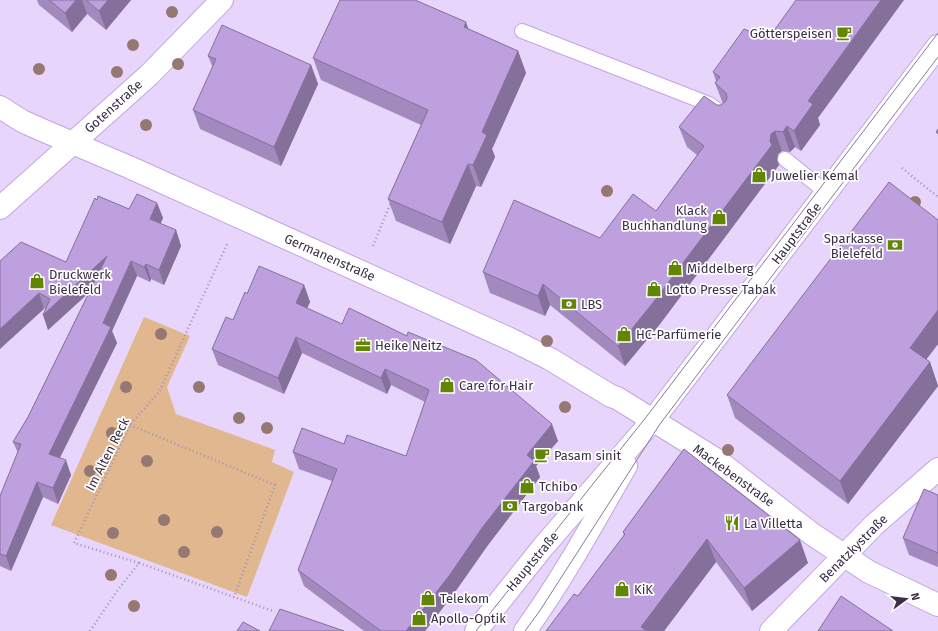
<svg xmlns="http://www.w3.org/2000/svg" width="938" height="631" viewBox="0 0 938 631" font-family="'Fira Sans',sans-serif">
<style>
.green{fill:#e0b78f}
.lines{fill:none;stroke-linecap:round;stroke-linejoin:round}
.service-casing{stroke:#c2a5e3;stroke-width:16}
.minor-casing{stroke:#c2a5e3;stroke-width:24}
.tertiary-casing{stroke:#c2a5e3;stroke-width:24}
.path{stroke:#a393b4;stroke-width:2.5;stroke-dasharray:1 3;stroke-linecap:butt}
.service{stroke:#fff;stroke-width:14}
.minor{stroke:#fff;stroke-width:22}
.tertiary{stroke:#fff;stroke-width:22}
.tram{stroke:#887a98;stroke-width:1}
.tree{fill:#947871}
.wall{fill:#a38abe}
.shaded-wall{fill:#84709b}
.building{fill:#bda0dd;stroke:#84709b}
.labels{text-anchor:middle;stroke-width:3.5;stroke-linejoin:round;paint-order:stroke}
.poi-label{font-size:13px;fill:#3b2f48;stroke:#fff;text-anchor:start}
.street-label{font-size:13px;fill:#3b2f48;stroke:#fff}
</style>
<rect width="100%" height="100%" fill="#e7d5fb"/>
<path class="green" d="M144,317L190,336L167,387L176,414L275,450L272,462L294,472L247,597L51,525Z"/>
<g class="lines">
<g class="service-casing">
<g id="service">
<path d="M522,31L709,104L716,109"/>
<path d="M785,159L827,193"/>
</g>
</g>
<g class="minor-casing">
<g id="minor">
<path d="M0,107L22,121L42,130L129,167L512,340L550,359L611,396L617,398L717,460L812,534L869,572L938,605"/>
<path d="M0,208L149,75L222,0"/>
<path d="M771,631L874,525L938,469"/>
</g>
</g>
<g class="tertiary-casing">
<g id="tertiary">
<path d="M476,631L543,547L653,420L938,46"/>
<path d="M525,631C563,579 594,521 626,466"/>
</g>
</g>
<g class="path">
<path d="M902,168L938,197"/>
<path d="M373,246L391,202"/>
<path d="M130,425L275,485L234,597"/>
<path d="M139,563L273,611"/>
<path d="M90,631L117,591L139,563L74,543L130,425L159,392L228,242"/>
</g>
<use href="#service" class="service"/>
<use href="#minor" class="minor"/>
<use href="#tertiary" class="tertiary"/>
<g class="tram">
<path d="M476,631L647,416L938,33"/>
<path d="M525,631L539,612L660,424L938,57"/>
</g>
</g>
<g class="tree">
<circle cx="172" cy="12" r="6"/>
<circle cx="133" cy="45" r="6"/>
<circle cx="178" cy="64" r="6"/>
<circle cx="39" cy="69" r="6"/>
<circle cx="117" cy="72" r="6"/>
<circle cx="146" cy="125" r="6"/>
<circle cx="607" cy="191" r="6"/>
<circle cx="915" cy="202" r="6"/>
<circle cx="161" cy="334" r="6"/>
<circle cx="547" cy="341" r="6"/>
<circle cx="126" cy="387" r="6"/>
<circle cx="199" cy="387" r="6"/>
<circle cx="565" cy="407" r="6"/>
<circle cx="239" cy="418" r="6"/>
<circle cx="267" cy="428" r="6"/>
<circle cx="112" cy="433" r="6"/>
<circle cx="728" cy="450" r="6"/>
<circle cx="147" cy="461" r="6"/>
<circle cx="90" cy="471" r="6"/>
<circle cx="164" cy="520" r="6"/>
<circle cx="217" cy="532" r="6"/>
<circle cx="113" cy="533" r="6"/>
<circle cx="184" cy="552" r="6"/>
<circle cx="111" cy="575" r="6"/>
<circle cx="134" cy="606" r="6"/>
</g>
<g class="wall">
<path d="M37,0H131L106,30L87,14L72,32L39,5Z"/>
<path d="M468,29L518,51L526,73L492,149L495,157L481,187L476,186L450,244L396,221L388,199L421,125L321,80L313,58Z"/>
<path d="M208,56L311,65L318,84L281,166L200,129L193,110L213,68Z"/>
<path d="M713,72L818,118L820,125L801,151L795,147L790,152L782,151L778,154L777,160L779,165L660,324L625,366L550,305L545,316L490,293L483,272L600,238L656,211L697,155L687,147L679,127L717,105H721L723,104L715,83L716,81Z"/>
<path d="M97,200L129,209L157,203L163,218L160,224L176,230L181,246L164,285L151,279L150,282L137,276L112,331L117,343L60,458L71,475L58,504L43,497L11,571L0,566V496L18,453L13,442L28,417L89,293L48,330L45,309L0,261L66,262Z"/>
<path d="M938,220V344L926,360L930,362L938,386L848,504L735,418L727,395Z"/>
<path d="M304,285L310,302L307,308L558,441L536,466L540,477L488,545L455,592L425,631H364L304,586L298,570L332,481L299,469L293,452L344,444L406,456L425,402L391,385L387,394L302,353L284,394L218,365L212,349L233,320L247,294Z"/>
<path d="M684,449L808,563L752,611L716,562L664,631H546L578,596L624,536L623,532Z"/>
<path d="M938,495V567L909,555L903,538Z"/>
</g>
<g class="shaded-wall">
<path d="M76,0H82L87,14L72,32L65,13Z"/>
<path d="M108,0H131L106,30L99,11Z"/>
<path d="M881,0H904L818,118L820,125L801,151L794,131L808,101Z"/>
<path d="M466,22L474,45L464,27Z"/>
<path d="M518,51L526,73L492,149L495,157L481,187L473,165L482,132Z"/>
<path d="M311,65L318,84L281,166L274,147Z"/>
<path d="M787,126L795,147L790,152L783,132Z"/>
<path d="M775,131L782,151L778,154L777,160L779,165L660,324L625,366L618,346L770,141L771,134Z"/>
<path d="M468,164L476,186L450,244L442,222Z"/>
<path d="M157,203L163,218L156,234L150,219Z"/>
<path d="M176,230L181,246L164,285L159,270Z"/>
<path d="M107,256L112,271L48,330L43,315Z"/>
<path d="M131,261L137,276L112,331L117,343L54,469L49,454L103,323Z"/>
<path d="M146,264L151,279L150,282L144,267Z"/>
<path d="M543,284L550,305L545,316L538,296Z"/>
<path d="M304,285L310,302L302,319L296,303Z"/>
<path d="M39,293L44,309L0,349V329Z"/>
<path d="M938,310V344L918,370L910,348Z"/>
<path d="M296,337L302,353L284,394L278,378Z"/>
<path d="M930,362L938,386L848,504L840,481Z"/>
<path d="M385,369L391,385L387,394L381,378Z"/>
<path d="M552,424L558,441L536,466L540,477L488,545L455,592L425,631H406L482,528L527,455Z"/>
<path d="M66,460L71,475L58,504L53,488Z"/>
<path d="M37,482L43,497L11,571L6,556Z"/>
<path d="M707,539L716,562L664,631H643L641,627Z"/>
<path d="M800,540L808,563L752,611L744,588Z"/>
</g>
<g class="building">
<path d="M49,0H76L65,13Z"/>
<path d="M86,0H108L99,11Z"/>
<path d="M340,0H415L466,22L464,27L518,51L482,132L487,135L473,165L468,164L442,222L388,199L428,110L313,58Z"/>
<path d="M796,0H881L808,101L813,104L794,131L787,126L783,132L775,131L771,134L770,141L772,145L652,304L618,346L543,284L538,296L483,272L514,200L600,238L633,194L656,211L704,146L679,127L704,96L717,105H721L726,101L727,97L726,93L715,83L720,77L713,72L744,29L768,39Z"/>
<path d="M222,25L311,65L274,147L193,110L216,59L208,56Z"/>
<path d="M938,129V134L936,132Z"/>
<path d="M889,182L938,220V310L910,348L930,362L840,481L727,395Z"/>
<path d="M137,194L157,203L150,219L176,230L159,270L146,264L144,267L131,261L103,323L111,327L49,454L66,460L53,488L37,482L6,556L0,554V496L21,444L13,442L28,417L107,256L43,315L50,299L39,293L0,329V261L21,242L66,262L95,198L97,200L98,196L129,209Z"/>
<path d="M259,266L304,285L296,303L342,324L349,308L407,336L408,332L476,360L552,424L527,455L534,461L482,528L449,576L406,631H381L298,570L337,469L293,452L302,428L344,444L347,435L406,456L429,390L385,369L381,378L296,337L278,378L212,349L226,317L233,320L245,292L247,294Z"/>
<path d="M684,449L800,540L744,588L707,539L641,627L647,631H546L574,594L578,596L625,534L623,532Z"/>
<path d="M924,489L938,495V553L903,538Z"/>
<path d="M841,596L893,631H818Z"/>
<path d="M280,609L344,631H269Z"/>
<path d="M243,622L260,631H237Z"/>
</g>
<defs>
<g id="cafe-bare" transform="scale(1.2)"><path d="M-5.5-4.5H6V0H3Q3 3.5 0 3.5H-2.5Q-5.5 3.5-5.5 0ZM3-3.2v2h1.7v-2ZM-6 4.5H4V6H-6Z" fill="#628503" stroke="#fff" stroke-width="2.5" paint-order="stroke"/></g>
<g id="shop-bare" transform="scale(1.2)"><path d="M-5-2.5h2.3a2.7 3.5 0 0 1 5.4 0H5L5.5 6h-11ZM-1.5-2.5h3a1.5 2.3 0 0 0-3 0Z" fill="#628503" stroke="#fff" stroke-width="2.5" paint-order="stroke"/></g>
<g id="bank-bare" transform="scale(1.2)"><path d="M-6-4H6V4H-6ZM0-2.3a2.3 2.3 0 1 0 0 4.6a2.3 2.3 0 1 0 0-4.6Z" fill="#628503" stroke="#fff" stroke-width="2.5" paint-order="stroke"/></g>
<g id="office-bare" transform="scale(1.2)"><path d="M-6-3h4V-5.5h4V-3h4V5H-6ZM-1-4.5V-3h2v-1.5ZM-6 0V1H6V0Z" fill="#628503" stroke="#fff" stroke-width="2.5" paint-order="stroke"/></g>
<g id="restaurant-bare" transform="scale(1.2)"><path d="M-5-6h1v4h1v-4h1v4h1v-4h1v5L-1.5 .5V6h-2V.5L-5-1ZM5-6V6H3V1.5H1.5Q1.5-4 5-6Z" fill="#628503" stroke="#fff" stroke-width="2.5" paint-order="stroke"/></g>
</defs>
<g fill-rule="evenodd">
<use href="#cafe-bare" x="844" y="33"/>
<use href="#shop-bare" x="759" y="175"/>
<use href="#shop-bare" x="719" y="217"/>
<use href="#bank-bare" x="895" y="245"/>
<use href="#shop-bare" x="675" y="268"/>
<use href="#shop-bare" x="37" y="281"/>
<use href="#shop-bare" x="654" y="289"/>
<use href="#bank-bare" x="569" y="304"/>
<use href="#shop-bare" x="624" y="334"/>
<use href="#office-bare" x="363" y="345"/>
<use href="#shop-bare" x="447" y="385"/>
<use href="#cafe-bare" x="542" y="455"/>
<use href="#shop-bare" x="527" y="486"/>
<use href="#bank-bare" x="510" y="506"/>
<use href="#restaurant-bare" x="732" y="523"/>
<use href="#shop-bare" x="622" y="589"/>
<use href="#shop-bare" x="428" y="598"/>
<use href="#shop-bare" x="419" y="618"/>
</g>
<g class="labels">
<g class="poi-label">
<text x="832" y="38" text-anchor="end">Götterspeisen</text>
<text x="771" y="180">Juwelier Kemal</text>
<text x="707" y="215" text-anchor="end">Klack<tspan x="707" dy="15">Buchhandlung</tspan></text>
<text x="883" y="243" text-anchor="end">Sparkasse<tspan x="883" dy="15">Bielefeld</tspan></text>
<text x="687" y="273">Middelberg</text>
<text x="49" y="279">Druckwerk<tspan x="49" dy="15">Bielefeld</tspan></text>
<text x="666" y="294">Lotto Presse Tabak</text>
<text x="581" y="309">LBS</text>
<text x="636" y="339">HC-Parfümerie</text>
<text x="375" y="350">Heike Neitz</text>
<text x="459" y="390">Care for Hair</text>
<text x="554" y="460">Pasam sinit</text>
<text x="539" y="491">Tchibo</text>
<text x="522" y="511">Targobank</text>
<text x="744" y="528">La Villetta</text>
<text x="634" y="594">KiK</text>
<text x="440" y="603">Telekom</text>
<text x="431" y="623">Apollo-Optik</text>
</g>
<g class="street-label">
<text transform="translate(113 106) rotate(-42)" y="5">Gotenstraße</text>
<text transform="translate(796 233) rotate(-53)" y="5">Hauptstraße</text>
<text transform="translate(330 257) rotate(24)" y="5">Germanenstraße</text>
<text transform="translate(107 454) rotate(-63)" y="5">Im Alten Reck</text>
<text transform="translate(734 475) rotate(36)" y="5">Mackebenstraße</text>
<text transform="translate(853 548) rotate(-45)" y="5">Benatzkystraße</text>
<text transform="translate(532 561) rotate(-50)" y="5">Hauptstraße</text>
</g>
</g>
<g transform="translate(906 599) rotate(75)" stroke="#ffffff" stroke-width="3" paint-order="stroke">
<path d="M0-3L7 15L0 10L-7 15Z" fill="#3b2f48"/>
<text y="-6" font-size="11" font-weight="bold" text-anchor="middle" fill="#3b2f48">N</text>
</g>
</svg>
